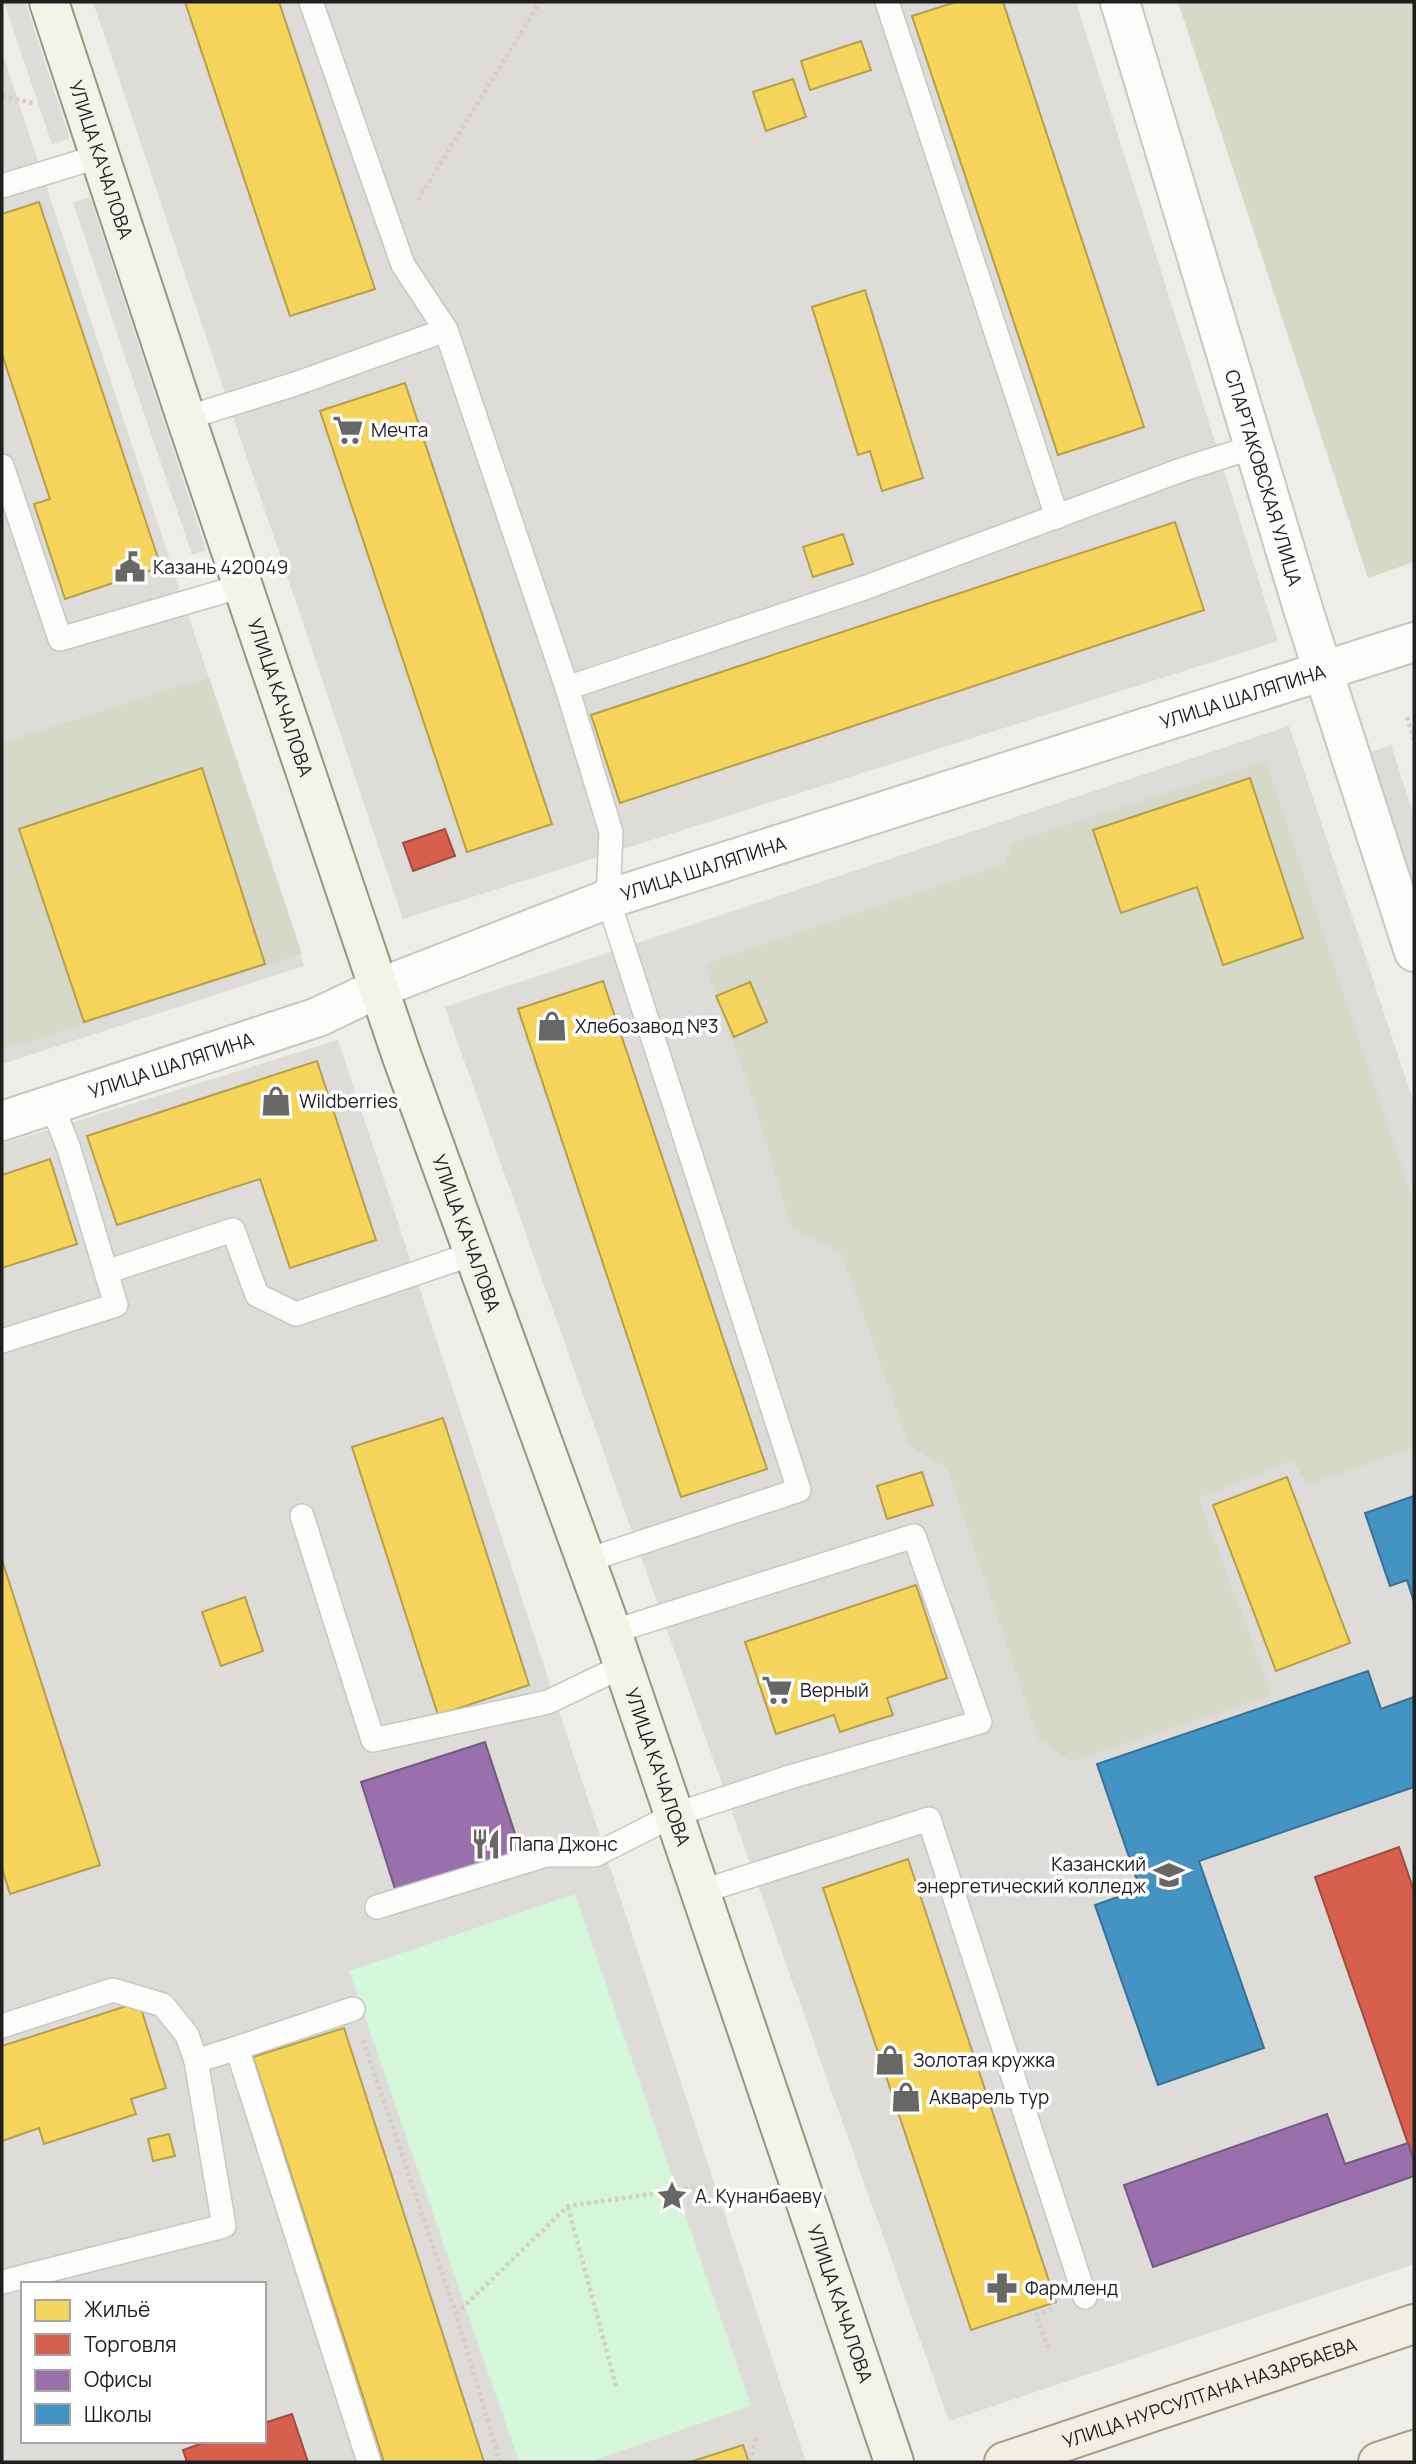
<svg xmlns="http://www.w3.org/2000/svg" width="1416" height="2464" viewBox="0 0 1416 2464" font-family="Manrope,sans-serif">
<style>
.residential{fill:#dddcd9;fill-rule:evenodd}
.construction{fill:#d6d8c8}
.park{fill:#d4f6da}
.parking{fill:#dcdcd9}
.homes{fill:#f6d55c;stroke:#b69e4a;stroke-width:2}
.shops{fill:#d6604d;stroke:#9f4c3f;stroke-width:2}
.offices{fill:#9970ab;stroke:#745881;stroke-width:2}
.schools{fill:#4393c3;stroke:#387092;stroke-width:2}
.lines{fill:none;stroke-linecap:round;stroke-linejoin:round}
.lane-casing{stroke:#c6c6c3;stroke-width:26}
.street-casing{stroke:#c6c6c3;stroke-width:42}
.secondary-casing{stroke:#92997e;stroke-width:42}
.primary-casing{stroke:#a49f83;stroke-width:42}
.path{stroke:#d7ccc7;stroke-width:4.5;stroke-dasharray:3.5 3.5;stroke-linecap:butt}
.lane{stroke:#fcfcfb;stroke-width:23}
.street{stroke:#fcfcfb;stroke-width:38}
.secondary{stroke:#f2f4ea;stroke-width:38}
.primary{stroke:#f1eee4;stroke-width:38}
.labels{text-anchor:middle;stroke-width:7;stroke-linejoin:round;paint-order:stroke}
.street-label{font-size:19px;fill:#1f1f1f;stroke:#fff}
.poi-label{font-size:19px;fill:#1f1f1f;stroke:#fff;text-anchor:start}
</style>
<rect width="100%" height="100%" fill="#eeede7"/>
<g class="residential">
<path d="M93,2H1076L1278,641L403,919Z"/>
<path d="M2,52L304,966L2,1064Z"/>
<path d="M1289,726L1414,1103V2264L949,2421L445,1007Z"/>
<path d="M338,1040L806,2462H2V1144ZM23,2284H264V2441H23Z"/>
</g>
<g class="construction">
<path d="M1178,2H1414V562L1368,578Z"/>
<path d="M209,677L302,954L2,1050V743Z"/>
<path d="M1266,761L1414,1203V1448L1308,1484L1292,1460L1199,1498L1272,1695L1071,1761L1039,1740L947,1468L909,1445L841,1252L791,1227L750,1090L705,964L1004,864L1014,842Z"/>
</g>
<path class="park" d="M575,1894L751,2406L589,2462H519L349,1971Z"/>
<g class="parking">
<path d="M4,2H25L70,139L52,144Z"/>
<path d="M90,197L206,550L192,555L73,202Z"/>
<path d="M1391,745L1414,816V884L1371,752Z"/>
<path d="M334,1480L415,1709L300,1750L219,1521Z"/>
</g>
<g class="homes">
<path d="M185,2H279L375,289L290,316Z"/>
<path d="M956,2H1003L1144,427L1058,455L912,16Z"/>
<path d="M861,41L871,70L810,90L801,61Z"/>
<path d="M793,79L806,117L766,131L753,92Z"/>
<path d="M39,202L161,567L65,599L34,504L50,499L2,354V214Z"/>
<path d="M865,290L923,478L882,491L870,451L858,455L812,307Z"/>
<path d="M405,383L552,824L467,852L320,411Z"/>
<path d="M1175,522L1204,610L620,803L591,715Z"/>
<path d="M843,534L853,564L813,577L803,547Z"/>
<path d="M202,768L265,964L84,1022L19,829Z"/>
<path d="M1250,778L1303,938L1223,965L1197,887L1121,913L1093,830Z"/>
<path d="M603,981L767,1469L681,1497L518,1009Z"/>
<path d="M750,982L767,1022L734,1037L716,996Z"/>
<path d="M317,1061L376,1240L290,1268L260,1179L117,1225L87,1136Z"/>
<path d="M50,1159L77,1244L2,1268V1175Z"/>
<path d="M443,1418L529,1685L438,1715L352,1447Z"/>
<path d="M922,1472L933,1505L887,1519L877,1486Z"/>
<path d="M1287,1477L1350,1643L1276,1671L1213,1505Z"/>
<path d="M2,1560L100,1865L10,1894L2,1868Z"/>
<path d="M916,1585L947,1678L887,1698L893,1715L873,1721L840,1732L834,1715L776,1734L745,1642Z"/>
<path d="M245,1597L263,1651L221,1666L202,1612Z"/>
<path d="M908,1859L1056,2302L971,2330L823,1888Z"/>
<path d="M139,2002L166,2088L131,2099L136,2114L44,2144L39,2128L2,2141V2046Z"/>
<path d="M344,2028L484,2462H384L348,2350L253,2057Z"/>
<path d="M169,2134L175,2156L153,2161L148,2139Z"/>
<path d="M743,2445L749,2462H690Z"/>
</g>
<g class="shops">
<path d="M445,829L455,856L413,871L403,843Z"/>
<path d="M1399,1847L1414,1891V2161L1315,1877Z"/>
<path d="M292,2414L308,2462H187L183,2450L208,2441H264V2423Z"/>
</g>
<g class="offices">
<path d="M485,1742L521,1852L396,1892L361,1782Z"/>
<path d="M1327,2114L1345,2164L1408,2143L1414,2161V2176L1153,2267L1124,2185Z"/>
</g>
<g class="schools">
<path d="M1414,1496V1602L1407,1580L1390,1586L1365,1513Z"/>
<path d="M1368,1671L1381,1709L1414,1697V1787L1199,1861L1264,2048L1158,2085L1095,1905L1140,1889L1097,1764Z"/>
</g>
<g class="lines">
<g class="lane-casing">
<g id="lane">
<path d="M887,2L1057,517"/>
<path d="M2,186L100,156"/>
<path d="M446,330L567,688"/>
<path d="M186,418L295,384L446,330L403,265L311,2"/>
<path d="M2,466L60,639L242,586"/>
<path d="M106,1272L233,1230L257,1295L296,1314L475,1253"/>
<path d="M2,1341L116,1305L69,1149L52,1105"/>
<path d="M302,1516L373,1740L548,1702L623,1666"/>
<path d="M585,1561L799,1490L608,899L611,832L567,688L864,588L1184,469L1253,447"/>
<path d="M700,1892L929,1819L1085,2297"/>
<path d="M377,1907L546,1855H595L674,1815L790,1777L980,1722L914,1536L612,1632"/>
<path d="M2,2026L113,1990L163,2005L187,2035L196,2061L224,2226L2,2282"/>
<path d="M237,2048L353,2009"/>
<path d="M196,2061L237,2048L369,2462"/>
</g>
</g>
<g class="street-casing">
<g id="street">
<path id="s1" d="M1120,2L1304,612L1414,952"/>
<path id="s2" d="M2,1121L318,1017L379,988L608,899L1414,642"/>
</g>
</g>
<g class="secondary-casing">
<g id="secondary">
<path id="s3" d="M49,2L186,418L401,1054L612,1632L894,2462"/>
</g>
</g>
<g class="primary-casing">
<g id="primary">
<path id="s4" d="M1004,2462L1414,2324"/>
<path d="M1378,2462L1414,2450"/>
</g>
</g>
<g class="path">
<path d="M2,96L33,103"/>
<path d="M418,200L540,2"/>
<path d="M1407,717L1414,740"/>
<path d="M363,2040L456,2314L500,2462"/>
<path d="M568,2207L616,2386"/>
<path d="M456,2314L568,2206L707,2186"/>
<path d="M1048,2348L1036,2315L1055,2308"/>
<path d="M750,2462L756,2437"/>
</g>
<use href="#lane" class="lane"/>
<use href="#street" class="street"/>
<use href="#secondary" class="secondary"/>
<use href="#primary" class="primary"/>
</g>
<defs>
<g id="supermarket-bare" transform="scale(2.415)"><path d="M-6-5.5h2.5l.6 2H6L4.5 2H-2.5L-4.4-4H-6ZM-1.5 3.2a1.3 1.3 0 1 0 .1 0ZM3 3.2a1.3 1.3 0 1 0 .1 0Z" fill="#676765" stroke="#fff" stroke-width="2.5" paint-order="stroke"/></g>
<g id="civic-bare" transform="scale(2.415)"><path d="M-.6-6.5H3V-4.5H.6V-3L4-1V1h2V6H-6V1h2V-1L-.6-3ZM-1.2 2.5V6h2.4V2.5Z" fill="#676765" stroke="#fff" stroke-width="2.5" paint-order="stroke"/></g>
<g id="shop-bare" transform="scale(2.415)"><path d="M-5-2.5h2.3a2.7 3.5 0 0 1 5.4 0H5L5.5 6h-11ZM-1.5-2.5h3a1.5 2.3 0 0 0-3 0Z" fill="#676765" stroke="#fff" stroke-width="2.5" paint-order="stroke"/></g>
<g id="restaurant-bare" transform="scale(2.415)"><path d="M-5-6h1v4h1v-4h1v4h1v-4h1v5L-1.5 .5V6h-2V.5L-5-1ZM5-6V6H3V1.5H1.5Q1.5-4 5-6Z" fill="#676765" stroke="#fff" stroke-width="2.5" paint-order="stroke"/></g>
<g id="university-bare" transform="scale(2.415)"><path d="M0-5L7-2L0 1L-7-2ZM-4 1L0 2.5L4 1V4Q0 6-4 4Z" fill="#676765" stroke="#fff" stroke-width="2.5" paint-order="stroke"/></g>
<g id="sight-bare" transform="scale(2.415)"><path d="M0-6L1.8-2.2L6-1.7L2.9 1.2L3.7 5.4L0 3.3L-3.7 5.4L-2.9 1.2L-6-1.7L-1.8-2.2Z" fill="#676765" stroke="#fff" stroke-width="2.5" paint-order="stroke"/></g>
<g id="pharmacy-bare" transform="scale(2.415)"><path d="M-2-6h4v4h4v4h-4v4h-4v-4h-4v-4h4Z" fill="#676765" stroke="#fff" stroke-width="2.5" paint-order="stroke"/></g>
</defs>
<g fill-rule="evenodd">
<use href="#supermarket-bare" x="348" y="430"/>
<use href="#civic-bare" x="130" y="567"/>
<use href="#shop-bare" x="552" y="1026"/>
<use href="#shop-bare" x="276" y="1101"/>
<use href="#supermarket-bare" x="777" y="1690"/>
<use href="#restaurant-bare" x="486" y="1844"/>
<use href="#university-bare" x="1169" y="1875"/>
<use href="#shop-bare" x="890" y="2060"/>
<use href="#shop-bare" x="906" y="2097"/>
<use href="#sight-bare" x="672" y="2196"/>
<use href="#pharmacy-bare" x="1002" y="2288"/>
</g>
<g class="labels">
<g class="street-label">
<text dy="7" stroke="none"><textPath href="#s3" startOffset="166">УЛИЦА КАЧАЛОВА</textPath></text>
<text dy="7" stroke="none"><textPath href="#s1" startOffset="497">СПАРТАКОВСКАЯ УЛИЦА</textPath></text>
<text dy="7" stroke="none"><textPath href="#s2" startOffset="1312">УЛИЦА ШАЛЯПИНА</textPath></text>
<text dy="7" stroke="none"><textPath href="#s3" startOffset="733">УЛИЦА КАЧАЛОВА</textPath></text>
<text dy="7" stroke="none"><textPath href="#s2" startOffset="746">УЛИЦА ШАЛЯПИНА</textPath></text>
<text dy="7" stroke="none"><textPath href="#s2" startOffset="178">УЛИЦА ШАЛЯПИНА</textPath></text>
<text dy="7" stroke="none"><textPath href="#s3" startOffset="1300">УЛИЦА КАЧАЛОВА</textPath></text>
<text dy="7" stroke="none"><textPath href="#s3" startOffset="1867">УЛИЦА КАЧАЛОВА</textPath></text>
<text dy="7" stroke="none"><textPath href="#s3" startOffset="2434">УЛИЦА КАЧАЛОВА</textPath></text>
<text dy="7" stroke="none"><textPath href="#s4" startOffset="217">УЛИЦА НУРСУЛТАНА НАЗАРБАЕВА</textPath></text>
</g>
<g class="poi-label">
<text x="371" y="437">Мечта</text>
<text x="153" y="574">Казань 420049</text>
<text x="575" y="1033">Хлебозавод №3</text>
<text x="299" y="1108">Wildberries</text>
<text x="800" y="1697">Верный</text>
<text x="509" y="1851">Папа Джонс</text>
<text x="1146" y="1871" text-anchor="end">Казанский<tspan x="1146" dy="22">энергетический колледж</tspan></text>
<text x="913" y="2067">Золотая кружка</text>
<text x="929" y="2104">Акварель тур</text>
<text x="695" y="2203">А. Кунанбаеву</text>
<text x="1025" y="2295">Фармленд</text>
</g>
</g>
<rect width="1416" height="2464" fill="none" stroke="#1f1f1f" stroke-width="7"/>
<rect x="21" y="2282" width="245" height="161" fill="#ffffff" stroke="#a5a5a5" stroke-width="2"/>
<rect x="35" y="2300" width="35" height="21" fill="#f6d55c" stroke="#a5a5a5" stroke-width="2"/>
<text x="84" y="2317" font-size="21" fill="#1f1f1f">Жильё</text>
<rect x="35" y="2334" width="35" height="21" fill="#d6604d" stroke="#a5a5a5" stroke-width="2"/>
<text x="84" y="2352" font-size="21" fill="#1f1f1f">Торговля</text>
<rect x="35" y="2370" width="35" height="21" fill="#9970ab" stroke="#a5a5a5" stroke-width="2"/>
<text x="84" y="2387" font-size="21" fill="#1f1f1f">Офисы</text>
<rect x="35" y="2404" width="35" height="21" fill="#4393c3" stroke="#a5a5a5" stroke-width="2"/>
<text x="84" y="2422" font-size="21" fill="#1f1f1f">Школы</text>
</svg>
